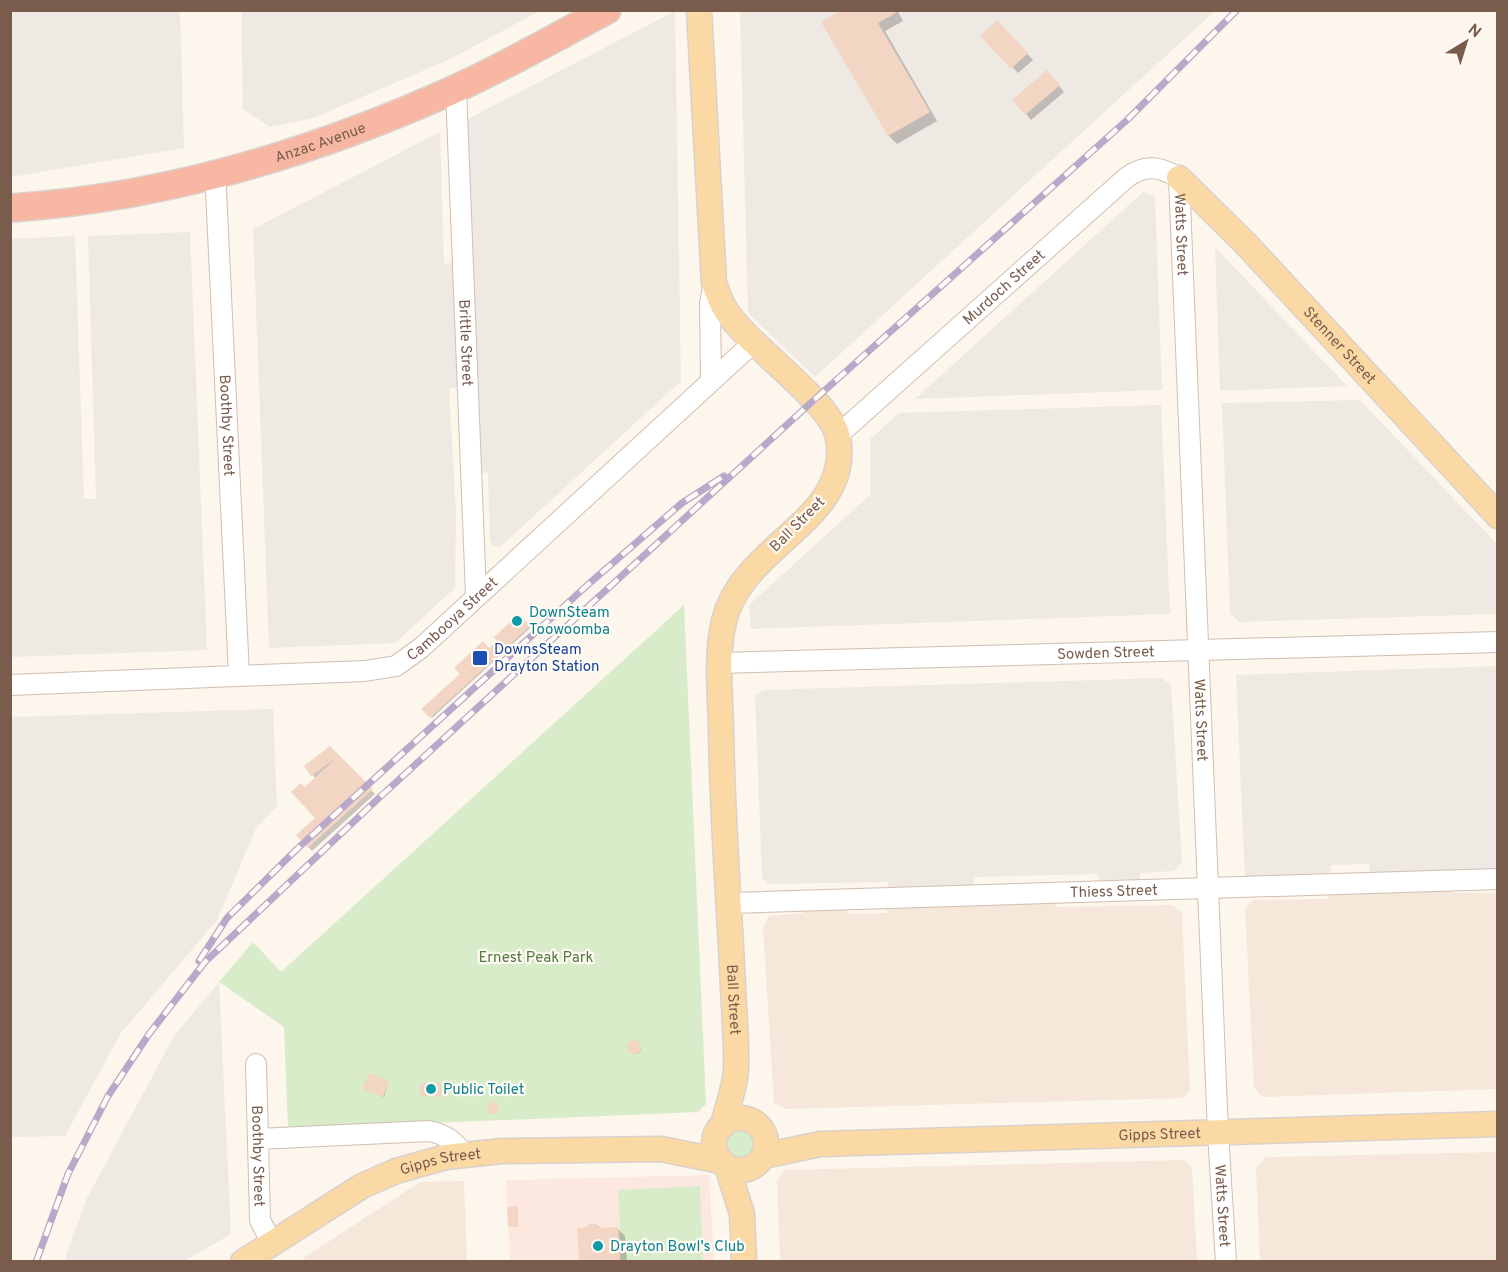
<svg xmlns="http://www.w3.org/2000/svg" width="1508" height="1272" viewBox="0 0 1508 1272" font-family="Overpass,sans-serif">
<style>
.residential{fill:#f5e8da}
.commercial{fill:#fde8e0}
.industrial{fill:#efe9e4}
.green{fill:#d8ecc9}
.shadow{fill:#0003}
.building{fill:#f3d5c3}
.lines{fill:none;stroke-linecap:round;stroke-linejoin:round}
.minor-casing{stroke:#d1beb0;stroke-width:22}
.major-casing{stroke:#dad1cd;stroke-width:27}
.highway-casing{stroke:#dad1cd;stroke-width:30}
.minor{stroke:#fff;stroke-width:20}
.major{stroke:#fbd9a5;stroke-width:24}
.highway{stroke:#f7b7a3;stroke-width:27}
.rail-casing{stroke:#b9a8c9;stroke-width:7}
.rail{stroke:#fffaf3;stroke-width:4.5;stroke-dasharray:14;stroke-linecap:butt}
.culture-dot{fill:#0f9aa8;stroke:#fffaf3;stroke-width:2}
.transit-dot{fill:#1a4fb4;stroke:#fffaf3;stroke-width:2}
.labels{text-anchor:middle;stroke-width:4.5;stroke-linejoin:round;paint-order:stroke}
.street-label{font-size:15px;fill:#7a5c4d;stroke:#fffaf3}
.culture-label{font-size:15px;fill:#0d838f;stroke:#fffaf3;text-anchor:start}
.transit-label{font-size:15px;fill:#164399;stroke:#fffaf3;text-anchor:start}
.park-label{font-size:15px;fill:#537a41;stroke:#fffaf3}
</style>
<rect width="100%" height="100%" fill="#fdf6ec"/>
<g class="residential">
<path d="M1454,885V893H1497V1089L1262,1097L1254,1088L1245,909L1253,900L1327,899L1328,889Z"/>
<path d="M1055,898L1056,907L1173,905L1182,913L1190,1090L1183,1098L786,1109L774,1103L763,928L769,916L803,913L804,906L846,905L847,914L887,913V903Z"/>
<path d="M1497,1152V1261H1260L1256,1168L1266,1157Z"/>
<path d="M1184,1160L1192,1167L1197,1261H780L777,1180L785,1170Z"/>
<path d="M464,1181L467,1261H303L305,1257L420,1182Z"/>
</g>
<path class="commercial" d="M709,1175L714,1261H510L506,1180Z"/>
<g class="industrial">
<path d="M11,10L180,11L184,148L11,177Z"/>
<path d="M241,11V10L540,11L448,60L313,118L270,127L243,109Z"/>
<path d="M675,11L681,381L499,548L493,546L490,540L488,473L479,472L464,121Z"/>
<path d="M740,11H1215L815,377L748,313Z"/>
<path d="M440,132L444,264L457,262L463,387L449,388L456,514L455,588L395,643L269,648L253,229Z"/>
<path d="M1143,192L1155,197L1162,390L915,399Z"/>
<path d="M190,232L207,650L11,657V239L75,236L84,499H96L88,236Z"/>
<path d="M1215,247L1347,386L1220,391Z"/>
<path d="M1360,400L1497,544V614L1240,622L1230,614L1222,403Z"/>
<path d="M1161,405L1170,614L751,629L749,605L871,494L870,439L899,413Z"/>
<path d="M1497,666V870L1370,874L1369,864L1331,865L1330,874L1245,879L1236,675Z"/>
<path d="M1162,678L1171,685L1182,862L1174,871L1140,873V881L1100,884L1097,874L973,877L974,886L889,889L888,882L768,884L762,878L755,696L763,690Z"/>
<path d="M273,709L277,806L256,828L217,920L121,1033L65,1136L11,1137V717Z"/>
<path d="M219,982L231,1234L185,1261H64L87,1198L174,1036Z"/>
</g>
<g class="green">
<path d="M684,605L706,1104L698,1112L288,1129L284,1027L219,982L253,942L281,972Z"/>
<circle cx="740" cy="1144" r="14"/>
<path d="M700,1186L703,1261H622L618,1190Z"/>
</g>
<g class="shadow">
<path d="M845,10H897L903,21L885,31L937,121L897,144L889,136L824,23Z"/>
<path d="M997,22L1033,60L1018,73L983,36Z"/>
<path d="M1052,78L1064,92L1031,120L1026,114Z"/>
<path d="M519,616L530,628L432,718L424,709L499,641Z"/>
<path d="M330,748L375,794L312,851L298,835L317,818L305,789L316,779L306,766Z"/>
<circle cx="635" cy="1048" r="6"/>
<path d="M388,1082L384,1097L366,1090Z"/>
<path d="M597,1225L601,1229L617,1228L625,1236L627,1262H580Z"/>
</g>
<g class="building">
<path d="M842,10H895L896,13L878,23L930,112L888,136L821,22Z"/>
<path d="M997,20L1028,53L1011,69L980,36Z"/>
<path d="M1047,70L1060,85L1025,115L1012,100Z"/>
<path d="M519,614L530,626L430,718L421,709L460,674L454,668L483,641L489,648L497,641L494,637Z"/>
<path d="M330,746L373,789L308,848L296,835L315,818L291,792L301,783L305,787L336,758L311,776L304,766Z"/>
<circle cx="634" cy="1047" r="7"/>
<path d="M369,1073L389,1081L383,1097L362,1089Z"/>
<path d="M420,1083H441V1097L421,1096Z"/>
<path d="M491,1102L497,1104L499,1110L495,1115L489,1113L487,1107Z"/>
<path d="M518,1206V1227H508L507,1207Z"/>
<path d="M588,1224H597L598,1228L618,1227L620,1262H579L577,1228L588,1227Z"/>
</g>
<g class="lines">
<g class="minor-casing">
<g id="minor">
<path id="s1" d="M456,89L476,595"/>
<path id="s2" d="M213,177L216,190L239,675"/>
<path d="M711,380L710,303L714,283"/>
<path id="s3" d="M838,435L1126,178C1144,164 1160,166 1179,178L1218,1133L1226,1262"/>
<path id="s4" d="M720,663L1498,642"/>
<path id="s5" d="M10,685L365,671L396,666L421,648L754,342"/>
<path id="s6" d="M730,903L1498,879"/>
<path id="s7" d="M256,1064L260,1220L272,1244"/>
<path d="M258,1139L429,1131C445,1134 454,1141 464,1154"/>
</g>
</g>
<g class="major-casing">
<g id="major">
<path id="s8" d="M699,10L714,283C717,291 720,301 725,309C747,346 831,400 838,438C853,520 742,544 724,621C716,655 720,693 721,728C722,814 729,900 733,986C734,1013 737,1042 736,1070C735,1088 727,1107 723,1125"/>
<path id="s9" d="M1179,178L1245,243L1498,516"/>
<circle cx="740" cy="1144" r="26"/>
<path id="s10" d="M763,1156L820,1144L1498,1124"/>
<path d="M727,1166L742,1214L744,1262"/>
<path id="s11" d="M243,1262L362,1186L396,1171L446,1157L502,1151L661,1149L721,1161"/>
</g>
</g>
<g class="highway-casing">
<g id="highway">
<path id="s12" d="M10,208C165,198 313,153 453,90C506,66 556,37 607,10"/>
</g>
</g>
<use href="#minor" class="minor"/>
<use href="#major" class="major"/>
<use href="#highway" class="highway"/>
<g class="rail-casing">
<g id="rail">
<path d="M199,961L227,918L297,849L592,581L682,503L724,476"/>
<path d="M36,1262L68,1174L108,1096L149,1034L205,962L381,796L814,400L1127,120L1237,10"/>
</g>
</g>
<use href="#rail" class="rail"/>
</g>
<g class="culture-dot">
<circle cx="517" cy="621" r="6"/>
<circle cx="431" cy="1089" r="6"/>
<circle cx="598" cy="1246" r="6"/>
</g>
<rect class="transit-dot" x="472" y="650" width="16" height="16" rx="3"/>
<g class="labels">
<g class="street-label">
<text dy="5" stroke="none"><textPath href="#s12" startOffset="318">Anzac Avenue</textPath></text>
<text dy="5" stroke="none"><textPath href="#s3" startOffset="500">Watts Street</textPath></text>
<text dy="5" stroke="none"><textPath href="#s3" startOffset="222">Murdoch Street</textPath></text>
<text dy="5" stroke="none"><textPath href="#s1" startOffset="254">Brittle Street</textPath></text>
<text dy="5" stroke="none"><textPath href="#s9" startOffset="232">Stenner Street</textPath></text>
<text dy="5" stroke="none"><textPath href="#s2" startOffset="249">Boothby Street</textPath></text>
<text transform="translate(797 524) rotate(-45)" y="5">Ball Street</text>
<text dy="5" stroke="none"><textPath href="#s5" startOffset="460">Cambooya Street</textPath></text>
<text dy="5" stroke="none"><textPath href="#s4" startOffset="386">Sowden Street</textPath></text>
<text dy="5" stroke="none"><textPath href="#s3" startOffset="986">Watts Street</textPath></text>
<text dy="5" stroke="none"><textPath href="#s6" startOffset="384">Thiess Street</textPath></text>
<text dy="5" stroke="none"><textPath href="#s8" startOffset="1078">Ball Street</textPath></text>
<text dy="5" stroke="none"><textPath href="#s10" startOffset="398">Gipps Street</textPath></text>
<text dy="5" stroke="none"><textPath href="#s7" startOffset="92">Boothby Street</textPath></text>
<text dy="5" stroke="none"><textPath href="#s11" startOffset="224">Gipps Street</textPath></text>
<text dy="5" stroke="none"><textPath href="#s3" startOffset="1472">Watts Street</textPath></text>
</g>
<g class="culture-label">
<text x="529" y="617">DownSteam<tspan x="529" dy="17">Toowoomba</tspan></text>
<text x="443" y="1094">Public Toilet</text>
<text x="610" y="1251">Drayton Bowl's Club</text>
</g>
<g class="transit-label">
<text x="494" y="654">DownsSteam<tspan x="494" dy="17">Drayton Station</tspan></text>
</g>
<g class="park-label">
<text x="536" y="962">Ernest Peak Park</text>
</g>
</g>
<rect width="1508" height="1272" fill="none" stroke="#7a5c4d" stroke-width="24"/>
<g transform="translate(1466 42) rotate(38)" stroke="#fffaf3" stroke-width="4.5" paint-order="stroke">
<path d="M0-4.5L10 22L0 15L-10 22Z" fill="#7a5c4d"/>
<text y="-9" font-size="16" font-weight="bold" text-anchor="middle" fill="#7a5c4d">N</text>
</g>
</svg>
